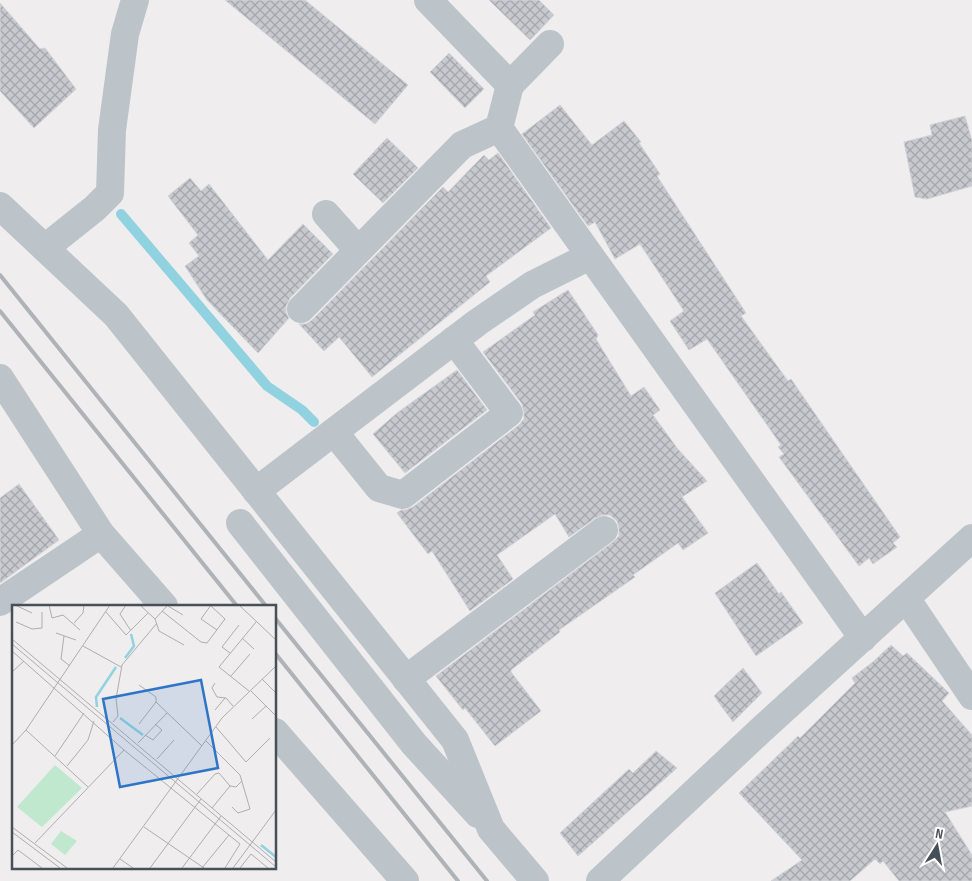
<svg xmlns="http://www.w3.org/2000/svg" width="972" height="881" viewBox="0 0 972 881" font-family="'Sofia Sans Condensed',sans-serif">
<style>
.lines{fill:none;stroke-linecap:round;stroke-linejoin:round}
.stream{stroke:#91d2e0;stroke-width:10}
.building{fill:url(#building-cross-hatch);stroke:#d1d3d7}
.minor{stroke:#bcc4ca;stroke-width:28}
.rail{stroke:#afb2b6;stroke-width:4}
.inset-river{fill:none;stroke:#91d2e0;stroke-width:2.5}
.inset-road{fill:none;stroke:#acaeb1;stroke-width:1}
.view{fill:#2e75c8;fill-opacity:0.15;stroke:#2e75c8;stroke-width:2.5}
.inset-edge{fill:none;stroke:#475058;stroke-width:2.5}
</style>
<defs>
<pattern id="building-cross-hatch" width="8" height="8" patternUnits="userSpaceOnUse" patternTransform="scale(1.25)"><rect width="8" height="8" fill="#c7c9cf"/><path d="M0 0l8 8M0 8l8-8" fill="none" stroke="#a3a6ab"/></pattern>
</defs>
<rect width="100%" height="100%" fill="#efeded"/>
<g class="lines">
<path class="stream" d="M121,214L267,386L302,410L314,422"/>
</g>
<g class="building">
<path d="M225,0H305L408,85L375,124Z"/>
<path d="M489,0H539L554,15L530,40Z"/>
<path d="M0,3L40,49L45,48L76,89L34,128L0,91Z"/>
<path d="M449,53L484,89L465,108L430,72Z"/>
<path d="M560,105L592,145L624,121L641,142L639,143L660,174L657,176L746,313L741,316L788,381L791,379L900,537L893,543L897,547L873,564L869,558L859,566L779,457L784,454L778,447L781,445L707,339L689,350L670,321L684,311L640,244L615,259L595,222L588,226L522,134Z"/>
<path d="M965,116L972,141V186L927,199L915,197L904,142L932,135L930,125Z"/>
<path d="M387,138L418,168L383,203L353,174Z"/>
<path d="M498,153L551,228L486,276L490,282L372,377L339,337L324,351L299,324H306L312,320L443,187L448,192L484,155L489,160Z"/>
<path d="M190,178L201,191L209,184L268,260L303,224L333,254L290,298L286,306V313L289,318L258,353L207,300L185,266L199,256L189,243L198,235L168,196Z"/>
<path d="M568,290L598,335L596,339L631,396L644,387L660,410L653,415L677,448L707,481L682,497L708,533L683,550L678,543L633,575L635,577L559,630L560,632L511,670V672L541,711L495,746L465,708L463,710L436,676L613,542L619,536V528L617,521L610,515H602L595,518L569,537L555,514L497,555L513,579L470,611L432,551L428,554L397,513L401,510H406L413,507L519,425L524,419V412L522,404L483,352L535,315L533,312Z"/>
<path d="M457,370L487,410L405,473L373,434L397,413Z"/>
<path d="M19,484L59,540L0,583V498Z"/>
<path d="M757,563L779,594L781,592L803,623L756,656L715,593Z"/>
<path d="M891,645L903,656L907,653L949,693L942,701L972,735V806L945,812L972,855V881H899L883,861L880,864L875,859L850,881H771L802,860L739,793L798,736L800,738L855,683L852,678L874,661Z"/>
<path d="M743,668L762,693L733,722L714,696Z"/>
<path d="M656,751L677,768L578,856L560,833L629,769L633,773Z"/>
</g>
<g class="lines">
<g class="minor">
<path d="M428,0L510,85L499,128L863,638"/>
<path d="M510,85L550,44"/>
<path d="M0,206L116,315L455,740L491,829L535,881"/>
<path d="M326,214L358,250"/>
<path d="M45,248L95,208L110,193L112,130L125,34L135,0"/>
<path d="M301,309L462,145L499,128"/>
<path d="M0,378L101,534L164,606"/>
<path d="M334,432L379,488L403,495L509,413L454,340"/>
<path d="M256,491L478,322L532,285L590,256"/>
<path d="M240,523L414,744L478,814"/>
<path d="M906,598L972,696"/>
<path d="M0,602L101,534"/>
<path d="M406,679L604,530"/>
<path d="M275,732L405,881"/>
<path d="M600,881L762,729L972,538"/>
</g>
<g class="rail">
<path d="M0,275L266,606"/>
<path d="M0,311L237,606"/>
<path d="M275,618L487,881"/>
<path d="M275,653L458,881"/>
</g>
</g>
<g transform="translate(12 605)">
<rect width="264" height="264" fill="#efeded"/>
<path d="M49,226L65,236L53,250L39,239Z" fill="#bfe8ce"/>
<path d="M43,160L70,183L30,222L5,202Z" fill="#bfe8ce"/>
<path class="inset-river" d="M113,53L122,41L119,29M85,102L84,92L104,62M108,113L131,130M249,240L264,252"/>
<path class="inset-road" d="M3,0L20,8M37,0L40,13L51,10L68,25M114,0L108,9L119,26M128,0L143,14L147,26L172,40M199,0L189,14L205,25M227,0L264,35M156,1L171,10M150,6L189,37L195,38L213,14L199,1M94,7L114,30L136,8M143,14L156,0M4,17L20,24L30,23V7M62,18L71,8L72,0M44,28L64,35M52,31L49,54L58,61M230,33L242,44M0,34L264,257M0,39L264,262M71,41L109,62M0,46L112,145L228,239L213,263M218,48L210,42L227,20M0,67L12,56M219,71L238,49M250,74L264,88M203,78L200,83L205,92L214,93L221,101M127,80L144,92V97L190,141M238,85L264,111M237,86L207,62L244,17M203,105L213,93M240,114L254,101M101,117L106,111L104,94L110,60L145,18M127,119L144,97M204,122L234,157L258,133M14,125L76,182M133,130L141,135L150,125L143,119M194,136L228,170L238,204L226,208L220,202M126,138L155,108M0,140L14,125L98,0M43,151L72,108M145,154L162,135M55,161L76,135L82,116M185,189L203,169L207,168L218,181M200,203L218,181L224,182L230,176M0,222L55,263M132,222L192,263M0,227L48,263M23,238L112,145M0,251L6,245L30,263M108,254L121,263M101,263L210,113L264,61M138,263L189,194M170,263L209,211M190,263L217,230M221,263L264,205M228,263L239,249L256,263"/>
<path class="view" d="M189,75L206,163L108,182L91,94Z"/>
<rect width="264" height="264" class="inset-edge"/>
</g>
<g transform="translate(937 846) rotate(11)" stroke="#ffffff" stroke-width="4" paint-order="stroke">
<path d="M0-4L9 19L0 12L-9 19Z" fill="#475058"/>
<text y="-8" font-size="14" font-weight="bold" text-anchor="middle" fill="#475058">N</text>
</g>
</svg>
